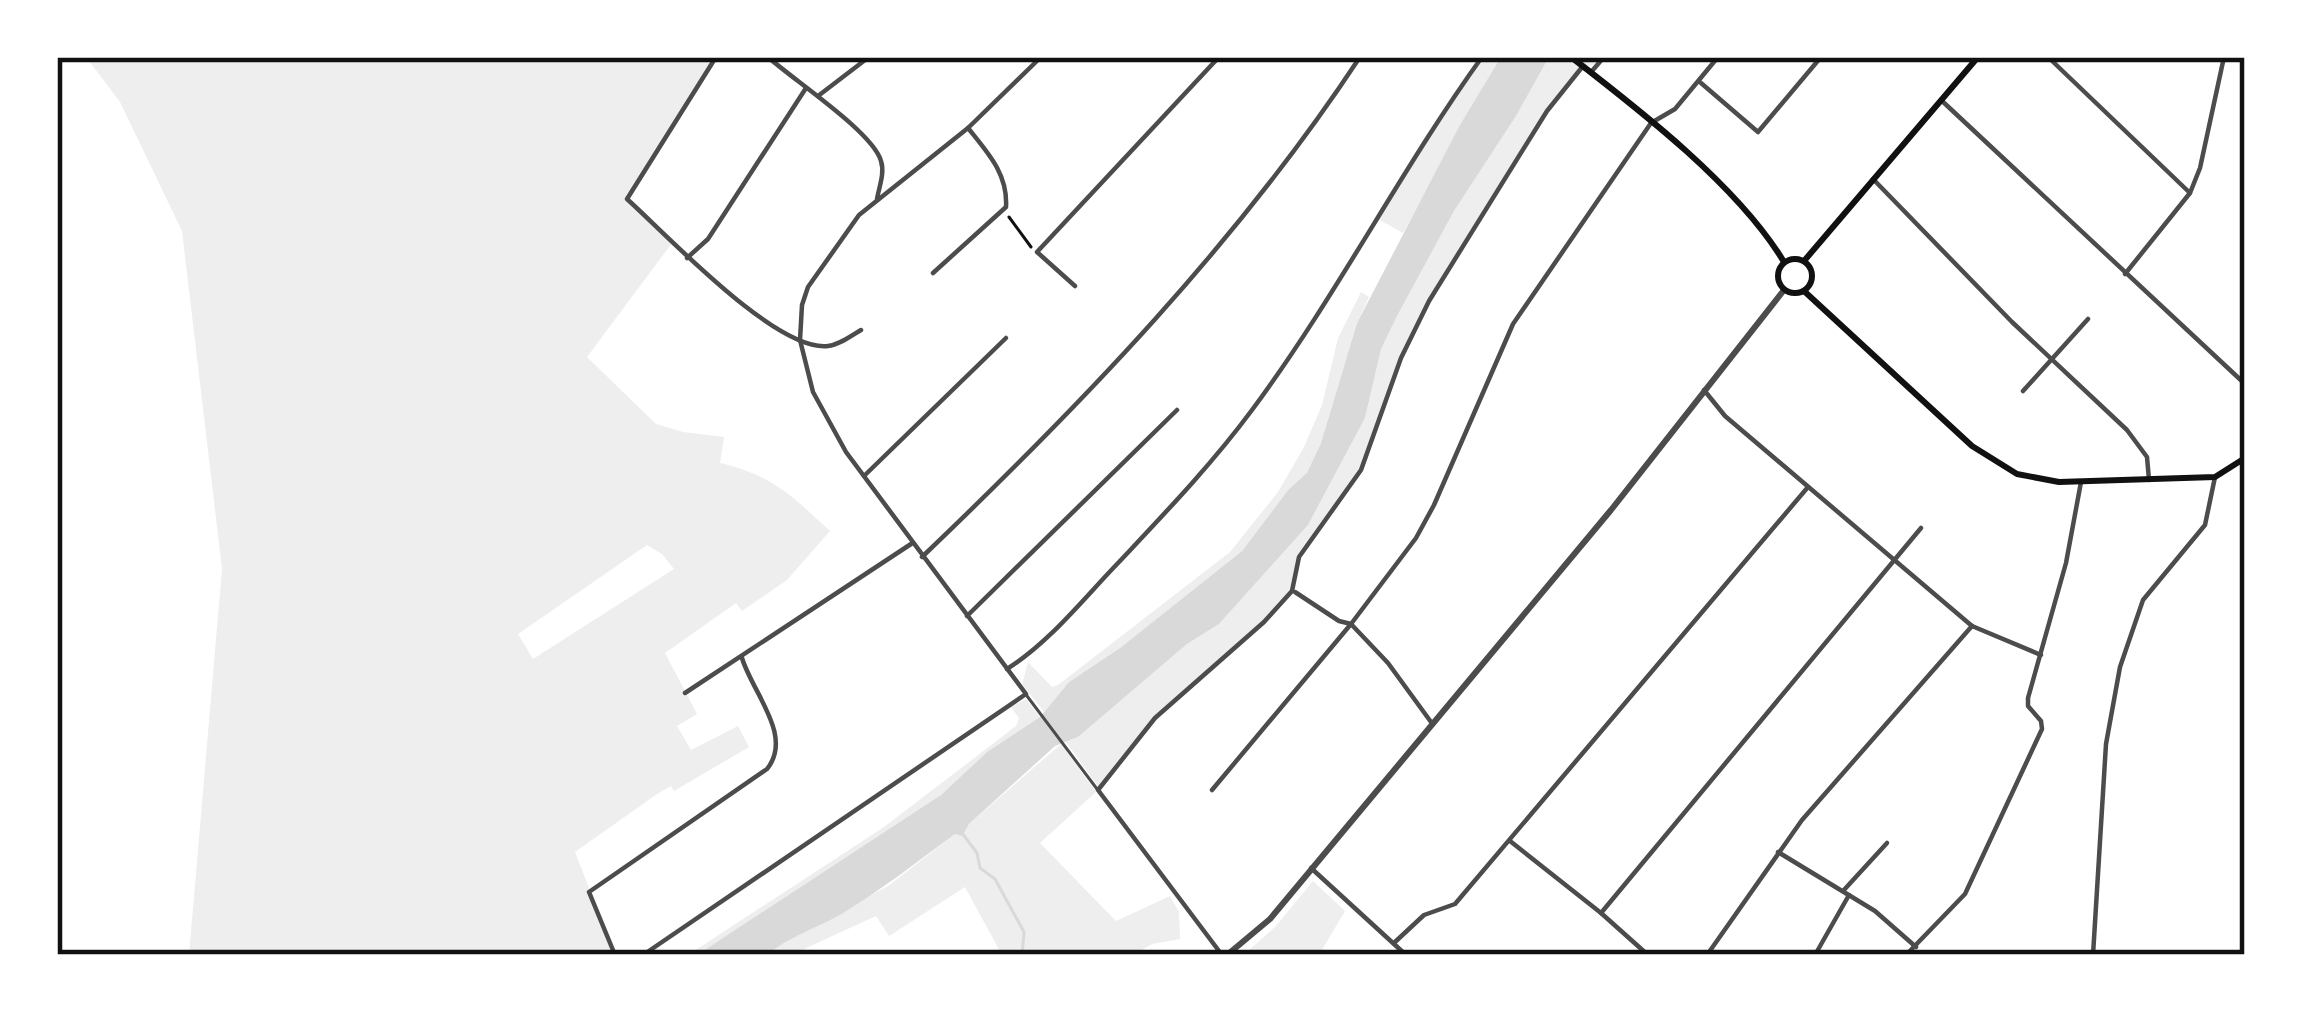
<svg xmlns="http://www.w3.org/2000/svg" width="2302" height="1012" viewBox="0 0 2302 1012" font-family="Raleway,sans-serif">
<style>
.green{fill:#eee;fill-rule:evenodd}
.water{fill:#d9d9d9}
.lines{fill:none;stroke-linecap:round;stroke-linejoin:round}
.stream{stroke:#d9d9d9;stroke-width:3}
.path{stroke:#111;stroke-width:3}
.pedestrian{stroke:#4c4c4c;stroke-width:3}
.minor{stroke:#4c4c4c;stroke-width:4.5}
.tertiary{stroke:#4c4c4c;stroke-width:6}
.secondary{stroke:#111;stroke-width:6}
.neatline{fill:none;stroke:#111;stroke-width:4.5}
</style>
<rect width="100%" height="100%" fill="#fff"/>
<g class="green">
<path d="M86,57H716L627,199L672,243L587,357L656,424L683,432L724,437L720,463C772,475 792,496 830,531L787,580L742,611L736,603L665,653L697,714L677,726L691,750L738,726L749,747L674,791L671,786L657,794L575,852L615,955H189L222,569L182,231L120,102ZM647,545L662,554L674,569L533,659L518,634Z"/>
<path d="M1482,57H1501L1403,233L1376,218L1427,134Z"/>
<path d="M1549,57H1604L1599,63L1583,67L1547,111L1470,231L1401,358L1361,470L1299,557L1292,591L1264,622L1155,718L1099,788L1066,742L1078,737L1187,644L1219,624L1308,525L1365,418L1381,348L1396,318L1454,211L1516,116Z"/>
<path d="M1361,292L1369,297L1357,323L1321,443L1307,474L1289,489L1242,551L1120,648L1069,682L1044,712L1022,684L1028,662L1052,687L1058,685L1230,552L1278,492L1304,447L1322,405L1338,338Z"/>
<path d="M1026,699L1040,717L987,752L941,795L888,832L697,955H688L884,827L1016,726L1019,718L1011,707Z"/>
<path d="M1061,744L1096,792L1040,843L1116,921L1170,896L1179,912L1180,939L1152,944L1133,955H1002L965,887L889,936L876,916L791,955H767L784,940L888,886L955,834L962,835L969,824Z"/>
<path d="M1313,881L1345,911L1319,955H1252L1248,951L1276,926Z"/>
</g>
<path class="water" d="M1501,57H1549L1516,116L1454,211L1396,318L1381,349L1365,418L1308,525L1219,624L1187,644L1078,737L1055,746L969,824L962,836L955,834C918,861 883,889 843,913C818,928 791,935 767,955H697L941,795L987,752L1040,717L1069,682L1120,648L1242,551L1289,489L1307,473L1321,443L1357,323L1460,125Z"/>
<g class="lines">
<path class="stream" d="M962,833L977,853L980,868L995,879L1024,932L1022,955"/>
<path class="path" d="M1009,217L1031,247"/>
<path class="pedestrian" d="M1027,696L1097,789"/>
<g class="minor">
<path d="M716,57L627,199C666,234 776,352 828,346C839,345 851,336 861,330"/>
<path d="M768,57C792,79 873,132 881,161C885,173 879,187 877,199"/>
<path d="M2048,57L2190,193"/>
<path d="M1592,71L1604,57"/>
<path d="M1701,83L1758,132L1821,57"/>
<path d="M818,96L869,57"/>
<path d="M1941,100L2245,384"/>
<path d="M1873,179L2012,322L2127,430L2147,457L2149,480"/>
<path d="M687,258L708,239L806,88"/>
<path d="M933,273L1006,207C1008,174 988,153 968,128"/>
<path d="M2125,274L2190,193L2200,168L2224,57"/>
<path d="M1075,286L1037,252L1219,57"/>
<path d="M1704,390L1725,416L1972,626L2041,655"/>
<path d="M2023,391L2088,319"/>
<path d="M864,476L1006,338"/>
<path d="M922,557C1082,404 1238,242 1360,57"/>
<path d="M1295,592L1339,621L1351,624L1388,663L1431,722"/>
<path d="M967,616L1177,410"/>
<path d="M1007,669C1050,642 1084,598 1119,562C1165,513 1212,464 1252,410C1336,297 1400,171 1482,57"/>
<path d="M685,693L911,544"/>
<path d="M1212,790L1351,624L1416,538L1434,505L1513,324L1651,123L1675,109L1718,57"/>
<path d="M1510,841L1601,913L1648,955"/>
<path d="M1778,852L1875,911L1916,947"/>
<path d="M1311,868L1406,955"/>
<path d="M1843,891L1887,843"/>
<path d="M1601,913L1921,528"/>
<path d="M1395,942L1424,915L1455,904L1808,487"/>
<path d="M615,955L589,892L767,769C794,736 752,692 742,658"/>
<path d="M643,955L1026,694L846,452L813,392L800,340L802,305L808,287L859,215L968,128L1041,57"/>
<path d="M1222,955L1098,790L1155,718L1264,622L1292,591L1299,557L1361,470L1401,358L1429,301L1547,111L1583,66"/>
<path d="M1707,955L1802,820L1972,626"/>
<path d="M1815,955L1849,895"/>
<path d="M1906,955L1965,894L2042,729L2041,721L2028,706V698L2066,563L2081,482"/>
<path d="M2093,955L2106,744L2120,667L2143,600L2205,525L2215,477"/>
</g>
<path class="tertiary" d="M1227,955L1270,919L1611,510L1784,290"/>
<g class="secondary">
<path d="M1571,57C1641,111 1739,187 1784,262"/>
<circle cx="1795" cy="276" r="17"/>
<path d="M1804,261L1978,57"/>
<path d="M1804,291L1972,446L2017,474L2059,482L2215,477L2245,458"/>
</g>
</g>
<rect width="2302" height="1012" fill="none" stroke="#ffffff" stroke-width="120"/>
<rect x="60" y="60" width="2182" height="892" class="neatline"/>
</svg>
